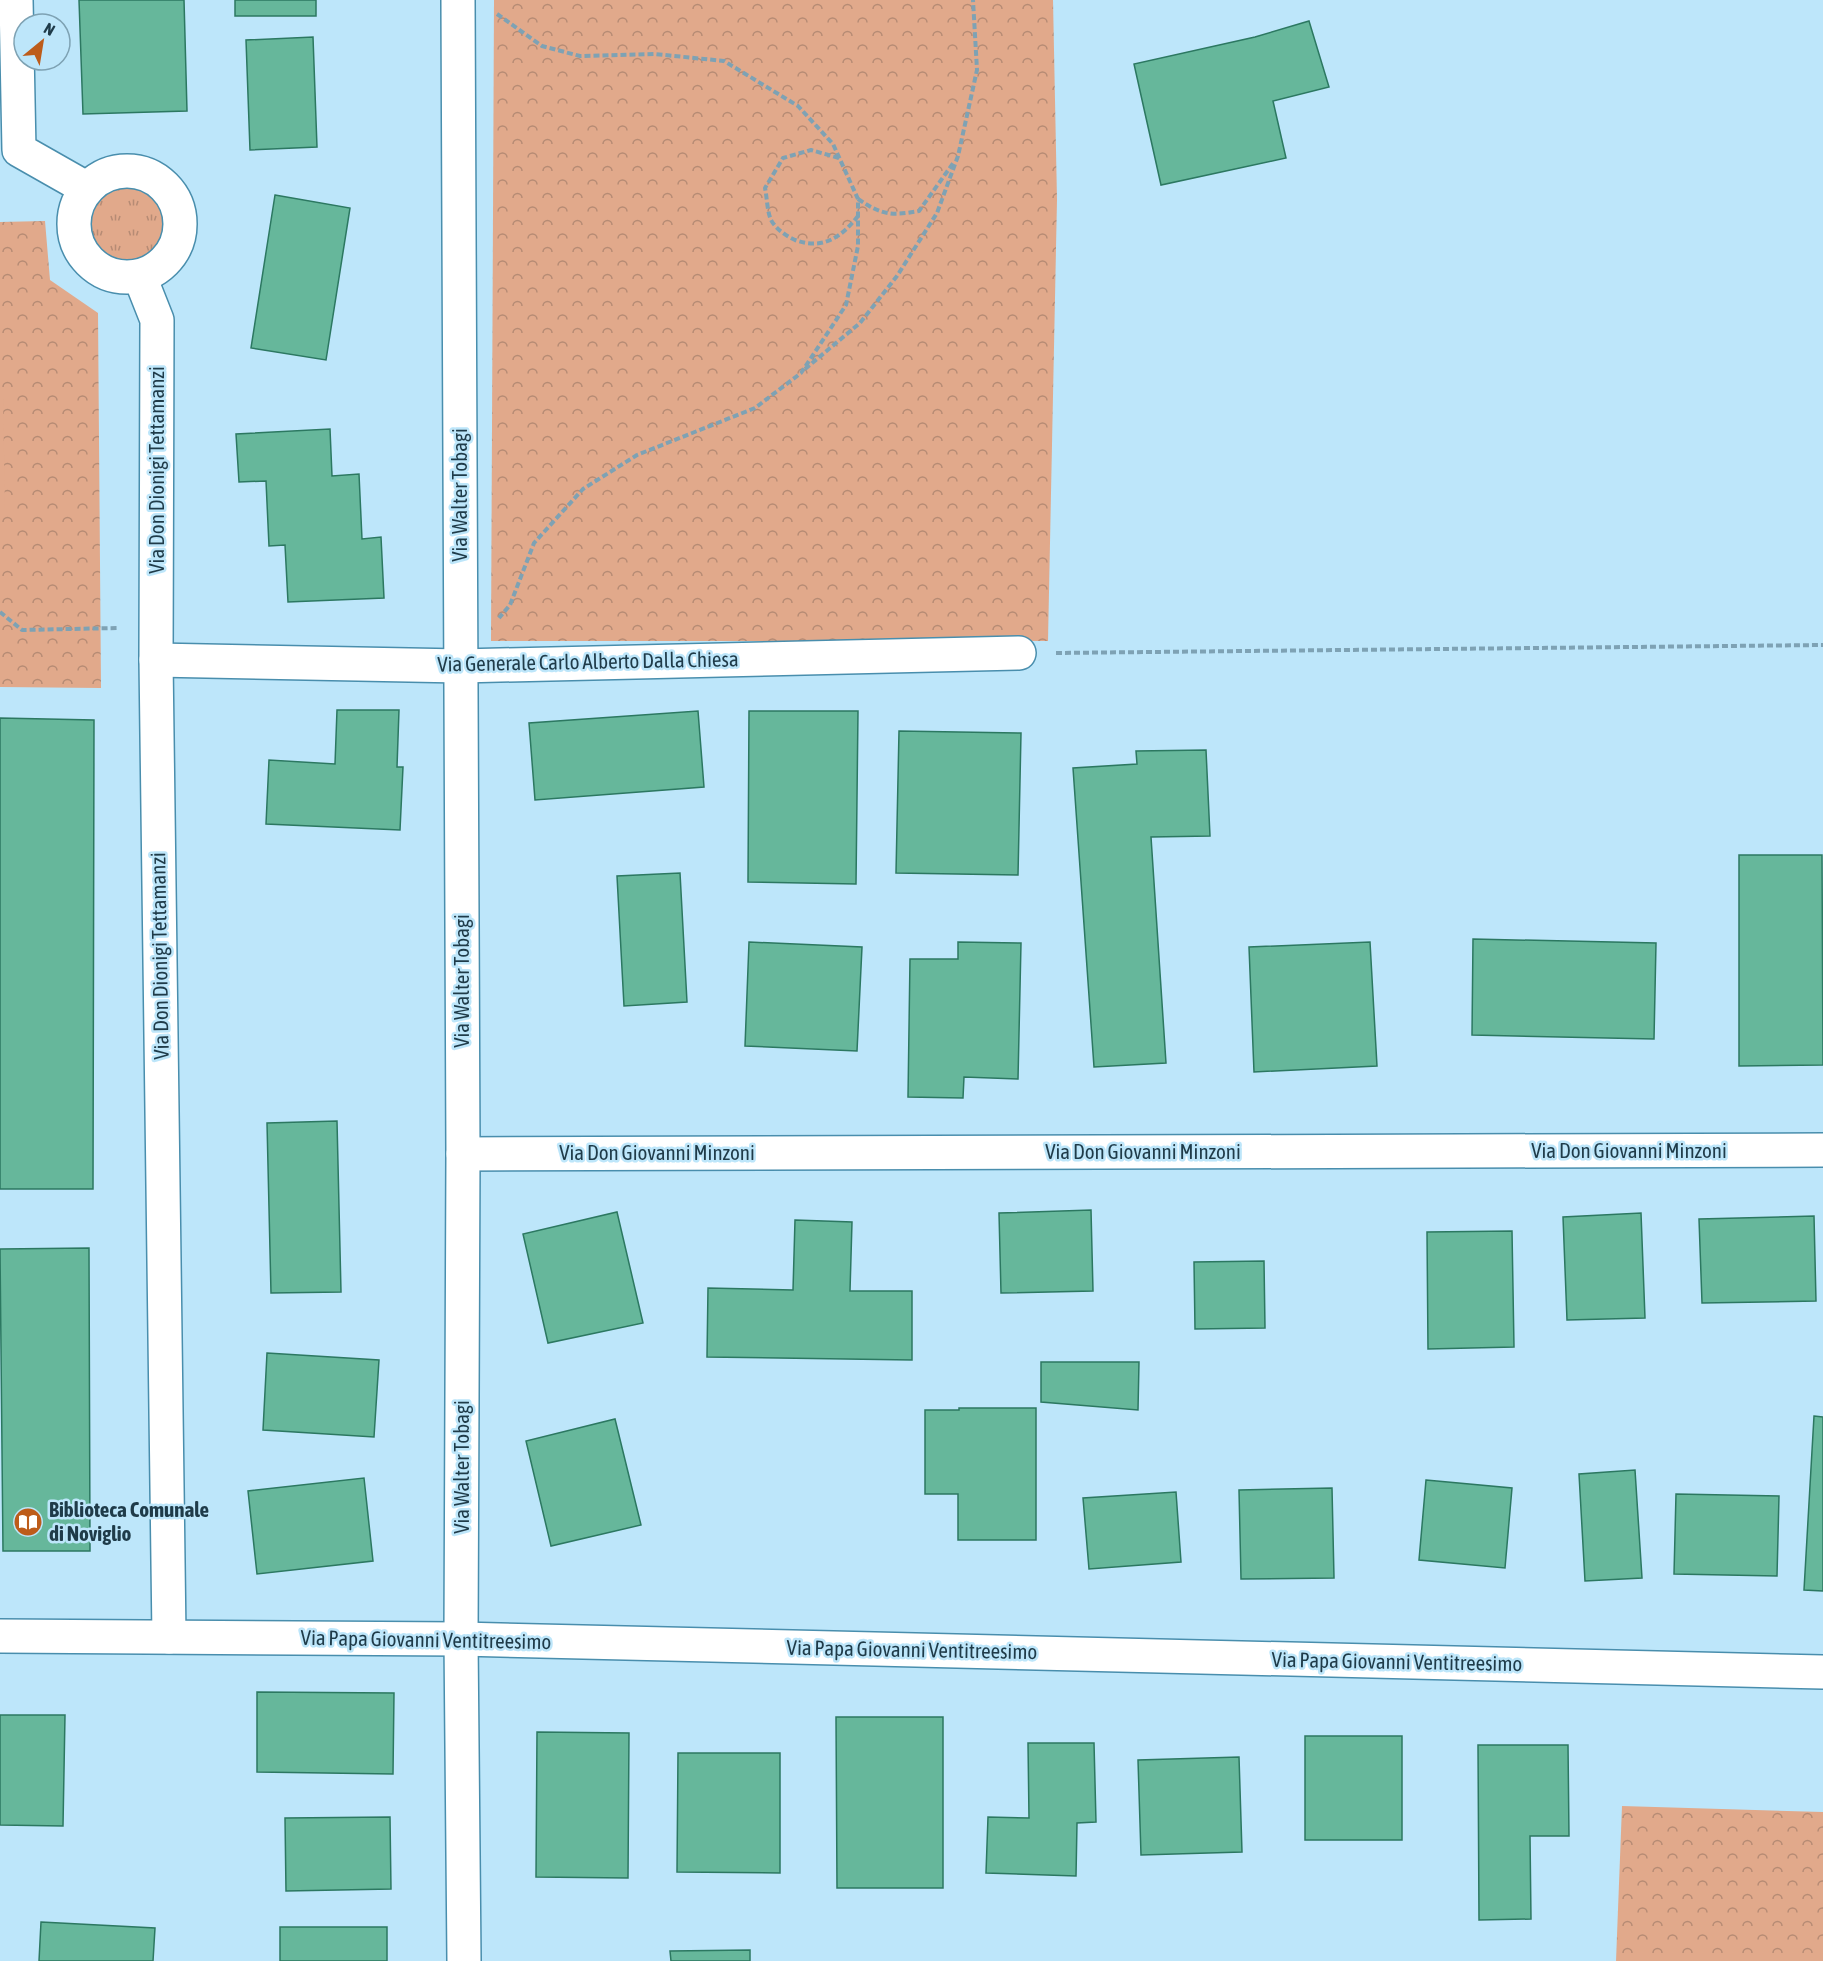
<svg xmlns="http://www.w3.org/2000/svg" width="1823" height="1961" viewBox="0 0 1823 1961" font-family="'Asap Condensed',sans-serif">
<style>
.grass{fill:url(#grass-tufts)}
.park{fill:url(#park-crowns)}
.pitch{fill:#e1a98b}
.building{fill:#66b79b;stroke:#2c7861;stroke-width:1.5}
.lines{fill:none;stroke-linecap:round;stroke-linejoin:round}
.minor-casing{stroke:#498ead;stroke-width:36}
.path{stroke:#7ea2b4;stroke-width:4;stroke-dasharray:6 3;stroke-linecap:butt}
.minor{stroke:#fff;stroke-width:33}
.labels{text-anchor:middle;stroke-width:5;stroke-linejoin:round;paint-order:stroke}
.street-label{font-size:21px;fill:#1f3b49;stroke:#bde6fa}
.poi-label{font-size:21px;font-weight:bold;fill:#1f3b49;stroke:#bde6fa;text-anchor:start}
</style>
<defs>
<pattern id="grass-tufts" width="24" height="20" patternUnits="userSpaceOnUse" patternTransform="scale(1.5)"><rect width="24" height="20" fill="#e1a98b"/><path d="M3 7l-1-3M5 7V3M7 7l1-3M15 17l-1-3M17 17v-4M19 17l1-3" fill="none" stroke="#b68b74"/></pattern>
<pattern id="park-crowns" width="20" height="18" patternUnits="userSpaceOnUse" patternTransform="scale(1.5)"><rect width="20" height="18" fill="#e1a98b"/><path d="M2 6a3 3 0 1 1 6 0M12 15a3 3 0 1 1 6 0" fill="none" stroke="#b68b74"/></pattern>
</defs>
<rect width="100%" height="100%" fill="#bde6fa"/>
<circle class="grass" cx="127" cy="224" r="42"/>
<g class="park">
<path d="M494,0H1053L1057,200L1048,641H491Z"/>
<path d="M45,221L50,280L98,313L101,688L0,687V222Z"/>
<path d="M1622,1806L1823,1812V1961H1616Z"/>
</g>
<path class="pitch" d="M0,398H3L5,510H0Z"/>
<g class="building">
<path d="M79,0H184L187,111L83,114Z"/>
<rect x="235" y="0" width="81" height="16"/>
<path d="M1309,21L1329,87L1273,101L1286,158L1161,185L1134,64L1255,37Z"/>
<path d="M313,37L317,147L250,150L246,40Z"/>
<path d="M275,195L350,208L326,360L251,348Z"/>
<path d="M330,429L332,476L359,474L362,539L381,537L384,598L288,602L285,545L269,546L266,481L239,482L236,434Z"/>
<path d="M337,710H399L397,767H403L400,830L266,824L269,760L335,764Z"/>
<path d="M698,711L704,787L535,800L529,723Z"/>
<path d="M749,711H858L856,884L748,882Z"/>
<path d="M0,718L94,720L93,1189H0Z"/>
<path d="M899,731L1021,733L1018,875L896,873Z"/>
<path d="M1206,750L1210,836L1151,837L1166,1063L1094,1067L1073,768L1137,764L1136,751Z"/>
<path d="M1739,855H1822L1823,1065L1739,1066Z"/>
<path d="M680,873L687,1002L624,1006L617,876Z"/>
<path d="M1473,939L1656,943L1654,1039L1472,1035Z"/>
<path d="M749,942L862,947L857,1051L745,1046Z"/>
<path d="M958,942L1021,943L1018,1079L964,1077L963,1098L908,1097L910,959H958Z"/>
<path d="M1370,942L1377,1066L1254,1072L1249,947Z"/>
<path d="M337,1121L341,1292L271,1293L267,1123Z"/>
<path d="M1091,1210L1093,1291L1001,1293L999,1213Z"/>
<path d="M617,1212L643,1323L548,1343L523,1234Z"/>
<path d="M1641,1213L1645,1318L1567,1320L1563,1217Z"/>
<path d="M1814,1216L1816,1301L1702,1303L1699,1219Z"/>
<path d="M795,1220L852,1222L850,1291H912V1360L707,1357L708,1288L793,1290Z"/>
<path d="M1512,1231L1514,1347L1428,1349L1427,1232Z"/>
<path d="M89,1248L90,1551H3L0,1249Z"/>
<path d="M1264,1261L1265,1328L1195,1329L1194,1262Z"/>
<path d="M267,1353L379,1360L374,1437L263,1430Z"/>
<path d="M1041,1362H1139L1138,1410L1041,1402Z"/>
<path d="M959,1408H1036V1540H958V1494H925V1410H959Z"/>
<path d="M1814,1416L1823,1417V1591L1804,1590Z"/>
<path d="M615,1419L641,1525L551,1546L526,1441Z"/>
<path d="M1635,1470L1642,1578L1585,1581L1579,1474Z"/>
<path d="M364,1478L373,1561L257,1574L248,1491Z"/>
<path d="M1426,1480L1512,1488L1505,1568L1419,1560Z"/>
<path d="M1332,1488L1334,1578L1241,1579L1239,1490Z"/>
<path d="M1176,1492L1181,1562L1089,1569L1083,1498Z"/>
<path d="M1676,1494L1779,1496L1777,1576L1674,1574Z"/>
<path d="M257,1692L394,1693L393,1774L257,1772Z"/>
<path d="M0,1715H65L63,1826L0,1825Z"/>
<path d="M836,1717H943V1888H837Z"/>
<path d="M537,1732L629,1733L628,1878L536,1877Z"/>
<rect x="1305" y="1736" width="97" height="104"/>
<path d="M1028,1743H1094L1096,1822L1077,1823L1076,1876L986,1873L988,1817L1029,1818Z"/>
<path d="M1478,1745H1568L1569,1836H1530L1531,1919L1479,1920Z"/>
<path d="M678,1753H780V1873L677,1872Z"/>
<path d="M1239,1757L1242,1852L1141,1855L1138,1760Z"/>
<path d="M390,1817L391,1889L286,1891L285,1818Z"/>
<path d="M41,1922L155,1928L153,1961H39Z"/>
<rect x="280" y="1927" width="107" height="34"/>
<path d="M750,1950V1961H671L670,1951Z"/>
</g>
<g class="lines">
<g class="minor-casing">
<g id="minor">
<path d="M16,0L19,150L86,188"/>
<path d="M458,0L463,1154L461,1639L464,1961"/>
<circle cx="127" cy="224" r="53"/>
<path d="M140,277L157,320L156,660L169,1637"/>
<path d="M156,660L461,666L1019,653"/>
<path d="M463,1154L1823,1150"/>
<path d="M0,1636L461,1639L1823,1672"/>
</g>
</g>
<g class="path">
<path d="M497,14L542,46L580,56L655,54L724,61L798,106L833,144L858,199V246L846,305L801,373L755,408L637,455L583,489L534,543L510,605L499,618"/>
<path d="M839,158L811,150L783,158L765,188C767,197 767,211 771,220C776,229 786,236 795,240C822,250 841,238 858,216"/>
<path d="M858,199C882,215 891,216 919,211L954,162"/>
<path d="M805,369L860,323L897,276L937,213L958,156L977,70L973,0"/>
<path d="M0,612L22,630L119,628"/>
<path d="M1056,653L1823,645"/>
</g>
<use href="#minor" class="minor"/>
</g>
<defs>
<g id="library-disc" transform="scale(1.5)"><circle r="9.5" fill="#bd5c1a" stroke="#bde6fa"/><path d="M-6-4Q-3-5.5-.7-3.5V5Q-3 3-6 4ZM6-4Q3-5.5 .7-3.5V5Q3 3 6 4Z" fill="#fff"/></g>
</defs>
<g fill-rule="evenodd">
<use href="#library-disc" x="28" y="1522"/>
</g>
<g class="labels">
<g class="street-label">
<text transform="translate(157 470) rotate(-90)" y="7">Via Don Dionigi Tettamanzi</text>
<text transform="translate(460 495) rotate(-90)" y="7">Via Walter Tobagi</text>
<text transform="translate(588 662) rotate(-1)" y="7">Via Generale Carlo Alberto Dalla Chiesa</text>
<text transform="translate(160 956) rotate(-91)" y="7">Via Don Dionigi Tettamanzi</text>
<text transform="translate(462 981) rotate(-90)" y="7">Via Walter Tobagi</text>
<text x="1629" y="1158">Via Don Giovanni Minzoni</text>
<text x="1143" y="1159">Via Don Giovanni Minzoni</text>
<text x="657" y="1160">Via Don Giovanni Minzoni</text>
<text transform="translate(462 1467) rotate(-90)" y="7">Via Walter Tobagi</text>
<text transform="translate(426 1640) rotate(1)" y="7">Via Papa Giovanni Ventitreesimo</text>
<text transform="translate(912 1650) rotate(1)" y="7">Via Papa Giovanni Ventitreesimo</text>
<text transform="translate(1397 1662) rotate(1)" y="7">Via Papa Giovanni Ventitreesimo</text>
</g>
<g class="poi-label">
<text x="49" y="1517">Biblioteca Comunale<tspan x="49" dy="24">di Noviglio</tspan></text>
</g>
</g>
<g transform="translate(42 42) rotate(30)"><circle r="28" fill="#bde6fa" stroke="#7ea2b3" stroke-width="1.5"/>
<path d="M0-4.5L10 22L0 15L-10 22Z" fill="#bd5c1a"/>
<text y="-9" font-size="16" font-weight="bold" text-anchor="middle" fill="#1f3b49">N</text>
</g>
</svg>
